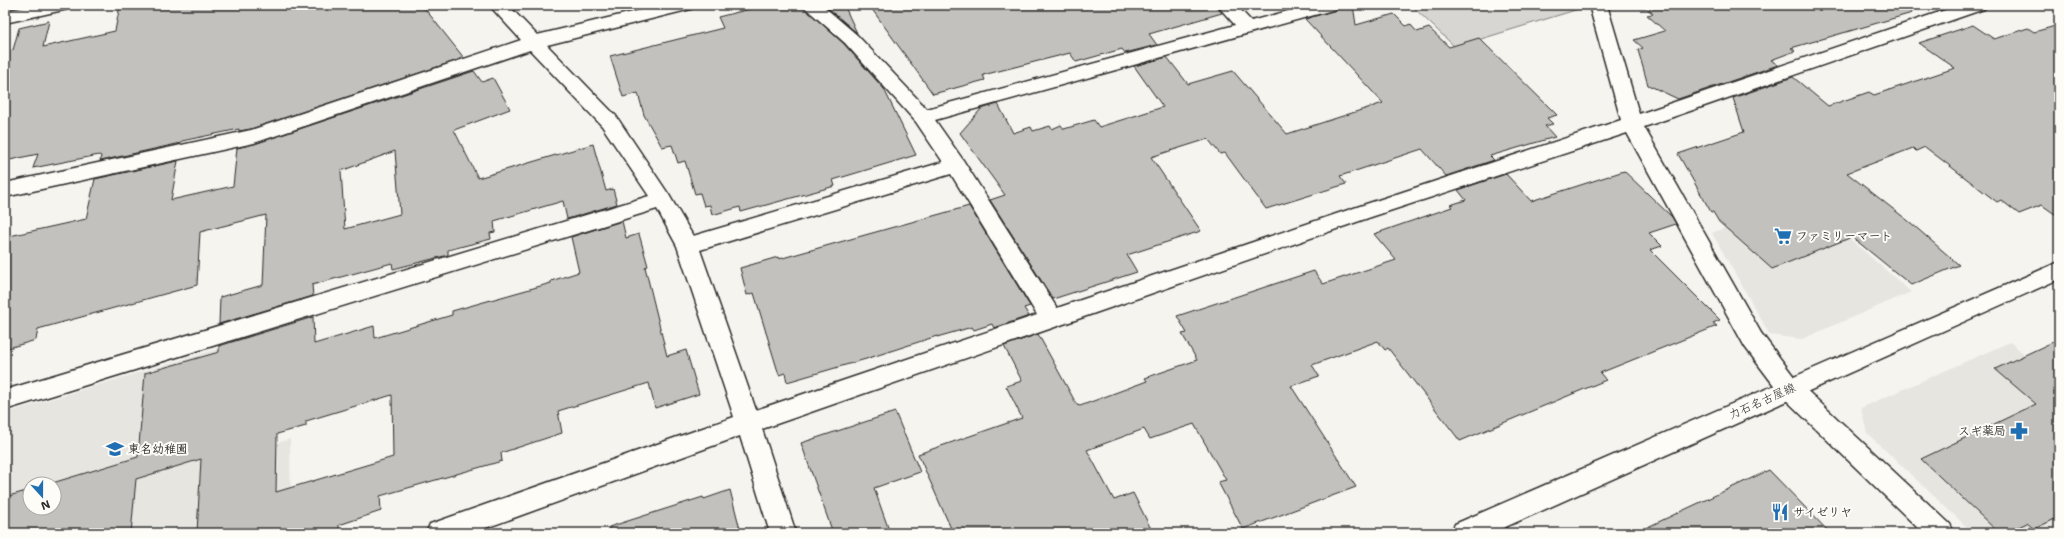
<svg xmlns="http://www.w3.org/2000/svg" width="2064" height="538" viewBox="0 0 2064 538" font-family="'Shantell Sans','Klee One',sans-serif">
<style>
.built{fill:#e6e5e0;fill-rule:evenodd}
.green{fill:#d7d6d2;stroke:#81807e}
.building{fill:#c2c1be;stroke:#2b2b2b;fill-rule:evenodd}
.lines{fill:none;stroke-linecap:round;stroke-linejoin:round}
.minor-casing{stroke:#2b2b2b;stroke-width:3}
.major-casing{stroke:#2b2b2b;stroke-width:3}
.minor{fill:#fdfcf7;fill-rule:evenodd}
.major{fill:#fdfcf7;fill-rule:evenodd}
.labels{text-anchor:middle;stroke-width:4;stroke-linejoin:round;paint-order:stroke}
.poi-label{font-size:12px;font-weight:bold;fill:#2b2b2b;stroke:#fdfcf7;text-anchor:start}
.street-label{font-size:12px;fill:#2b2b2b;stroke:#fdfcf7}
</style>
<rect width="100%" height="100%" fill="#f5f4ef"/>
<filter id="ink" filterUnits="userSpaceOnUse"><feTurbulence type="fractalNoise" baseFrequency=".025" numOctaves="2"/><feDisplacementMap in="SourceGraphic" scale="8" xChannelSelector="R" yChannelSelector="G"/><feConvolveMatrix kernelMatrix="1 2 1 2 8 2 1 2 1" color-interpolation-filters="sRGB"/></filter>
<g filter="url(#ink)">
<g class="built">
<path d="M1803,198L1911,292L1802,339L1770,335L1712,233Z"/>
<path d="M2010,342L2059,383V531L2054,533H1973L1867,433L1861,408Z"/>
<path d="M227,346L225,459L290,439L291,533H5V413ZM30,484H54V508H30Z"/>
</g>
<path class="green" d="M1411,5H1582V8L1455,47Z"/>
<g class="building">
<path d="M120,5H422L464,58L251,129L239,131V129L182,141L181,143L100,161L101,156L99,155L33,168L38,154L5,161V52L13,50L19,28L49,21L43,47L115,31Z"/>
<path d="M766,5H801L844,44L884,89L916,155L833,180L835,186L741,212L740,207L712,215L710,205L704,206L700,193L695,194L685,161L678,163L672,145L662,147L644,115L638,93L623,97L610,56L723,28L718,17Z"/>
<path d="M824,5H844L857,33Z"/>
<path d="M869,5H1216L1222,13L1149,34L1157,45L1125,53L1122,49L1076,62L1070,53L983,75L985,80L933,94Z"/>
<path d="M1340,5H1353L1356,25L1394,14L1406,26L1410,24L1417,32L1429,28L1449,47L1479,38L1557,115L1547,118L1553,124L1545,126L1555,137L1490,156L1494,160L1446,176L1422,149L1340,176L1346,184L1266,209L1225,153L1220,154L1208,139L1151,157L1201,231L1127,255L1137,272L1053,299L990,200L1005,195L960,133L981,109L998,104L1013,133L1031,127L1033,131L1050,126L1052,129L1061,125L1064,129L1094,120L1099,127L1163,107L1134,66L1167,57L1188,84L1233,71L1287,134L1383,103L1305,19L1336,10Z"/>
<path d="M1643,5H1911L1912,13L1791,48L1795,51L1771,60L1778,65L1678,99L1648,85L1638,50L1643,48L1634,40L1665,31L1647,15L1653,14Z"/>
<path d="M1973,25L1994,39L2028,28L2034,32L2059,25V217L2042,205L2019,214L2001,200L1997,202L1925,147L1916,151L1913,148L1847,173L1911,223L1959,265L1911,285L1852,237L1772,269L1719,222L1713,212H1711L1678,154L1744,132L1733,98L1793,77L1828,106L1869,92L1874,95L1955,68L1919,43Z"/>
<path d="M474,71L482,82L493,78L510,109L454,130L478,178L593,144L606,191L613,189L617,204L567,219L563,201L494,221L495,232L490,233L491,239L448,250V255L393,269L392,263L312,285L313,296L219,324L220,297L263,285L266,215L200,232L197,285L38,329L36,340L5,349V237L86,219L95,179L178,161L171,200L233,186L237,148L254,144ZM395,151L400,214L345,229L341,171Z"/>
<path d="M1624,171L1672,217L1676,224L1649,233L1662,246L1650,250L1720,320L1713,323L1717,326L1600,373L1606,380L1460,441L1388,348L1385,350L1378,341L1312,365L1319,376L1291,386L1356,487L1243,529L1218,482L1226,480L1194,424L1150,439L1144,429L1087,450L1114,500L1133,493L1153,533H953L918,454L1022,418L1006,386L1022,381L1004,346L1038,334L1077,405L1080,406L1147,381L1145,378L1197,360L1182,334L1187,333L1177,316L1314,271L1323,284L1396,260L1374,234L1452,207L1450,205L1466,200L1458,190L1506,174L1531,201Z"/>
<path d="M969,206L1030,306L1024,308L1029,316L994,328L992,324L974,330L972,327L937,337V336L866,359L787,382L785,373L779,375L754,293L747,295L740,268L778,257L779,259Z"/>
<path d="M622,221L626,238L639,234L648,266L645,267L667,356L686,350L699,394L655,408L649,383L558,411L562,433L501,453L502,461L380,496L381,511L339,525V533H197L201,459L136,479L131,533H5V497L30,490V508H54V484H49L138,457L145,373L219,352V346L313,317L314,344L374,326L375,338L452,315V311L551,283V281L579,272L571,237ZM392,395L393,457L276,492L277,434L306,426V421Z"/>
<path d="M2059,339V517L2034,529L2027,523L2006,533H1999L1921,459L2036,404L1995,369Z"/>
<path d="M895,412L920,472L874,488L890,533H833L801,443Z"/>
<path d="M1769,470L1830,533H1635Z"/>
<path d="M730,490L741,533H610L609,527L703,497L704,499Z"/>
</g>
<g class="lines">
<g class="minor-casing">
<g id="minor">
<path d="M36,5H71L68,9L5,23V11Z"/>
<path d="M489,5H508L537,35L662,5H694L691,9L547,45L616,116L669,195L693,236L943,162L916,122L845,43L802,5H822L857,35L927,109L1235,25L1217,5H1236L1251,21L1310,5H1339L1336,9L935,120L963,160L1057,308L1357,207L1621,120L1589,5H1607L1639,114L1960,5H1987L1984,9L1644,127L1761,333L1798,382L1950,524L1954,533H1923L1782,396L1745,347L1627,133L1371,217L762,429L796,533H770L740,436L472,533H426L430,524L439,521L734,417L677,246L657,209L5,410V390L649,196L602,126L530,50L254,143L5,197V183L251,130L521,40ZM951,174L1037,315L756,410L700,250Z"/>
</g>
</g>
<g class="major-casing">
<path id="major" d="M2059,262V279L1492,533H1451L1455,524Z"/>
</g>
<use href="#minor" class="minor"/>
<use href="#major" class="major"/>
</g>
</g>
<defs>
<g id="supermarket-bare" transform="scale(1.38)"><path d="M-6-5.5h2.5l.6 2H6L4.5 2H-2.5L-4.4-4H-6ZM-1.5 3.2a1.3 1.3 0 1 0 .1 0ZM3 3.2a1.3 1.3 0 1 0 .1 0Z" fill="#1f6fb2" stroke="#fdfcf7" stroke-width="2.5" paint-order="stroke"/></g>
<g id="pharmacy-bare" transform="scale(1.38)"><path d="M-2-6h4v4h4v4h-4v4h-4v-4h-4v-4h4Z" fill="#1f6fb2" stroke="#fdfcf7" stroke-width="2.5" paint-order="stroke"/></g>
<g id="school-bare" transform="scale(1.38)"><path d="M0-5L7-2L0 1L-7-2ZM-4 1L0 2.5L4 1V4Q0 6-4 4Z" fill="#1f6fb2" stroke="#fdfcf7" stroke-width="2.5" paint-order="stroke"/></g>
<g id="restaurant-bare" transform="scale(1.38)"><path d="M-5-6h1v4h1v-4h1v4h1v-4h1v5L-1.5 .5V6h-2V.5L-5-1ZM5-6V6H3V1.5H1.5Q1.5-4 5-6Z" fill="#1f6fb2" stroke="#fdfcf7" stroke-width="2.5" paint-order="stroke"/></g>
</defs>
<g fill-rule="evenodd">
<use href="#supermarket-bare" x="1783" y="236"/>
<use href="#pharmacy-bare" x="2019" y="431"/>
<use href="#school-bare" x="115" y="449"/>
<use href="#restaurant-bare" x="1780" y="512"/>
</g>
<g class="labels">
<g class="poi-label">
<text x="1796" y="240">ファミリーマート</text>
<text x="2006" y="435" text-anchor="end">スギ薬局</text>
<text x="128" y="453">東名幼稚園</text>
<text x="1793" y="516">サイゼリヤ</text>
</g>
<g class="street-label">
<text transform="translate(1762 401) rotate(-24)" y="4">力石名古屋線</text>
</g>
</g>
<rect width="2064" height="538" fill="none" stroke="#fdfcf7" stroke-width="20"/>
<rect x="10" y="10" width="2044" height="518" fill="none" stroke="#2b2b2b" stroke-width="1.5" filter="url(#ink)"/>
<g transform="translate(42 496) rotate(159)"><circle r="19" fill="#fdfcf7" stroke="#a9a8a5"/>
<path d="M0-3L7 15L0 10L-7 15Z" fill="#1f6fb2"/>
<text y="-6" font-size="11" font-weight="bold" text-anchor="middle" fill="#2b2b2b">N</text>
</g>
</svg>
